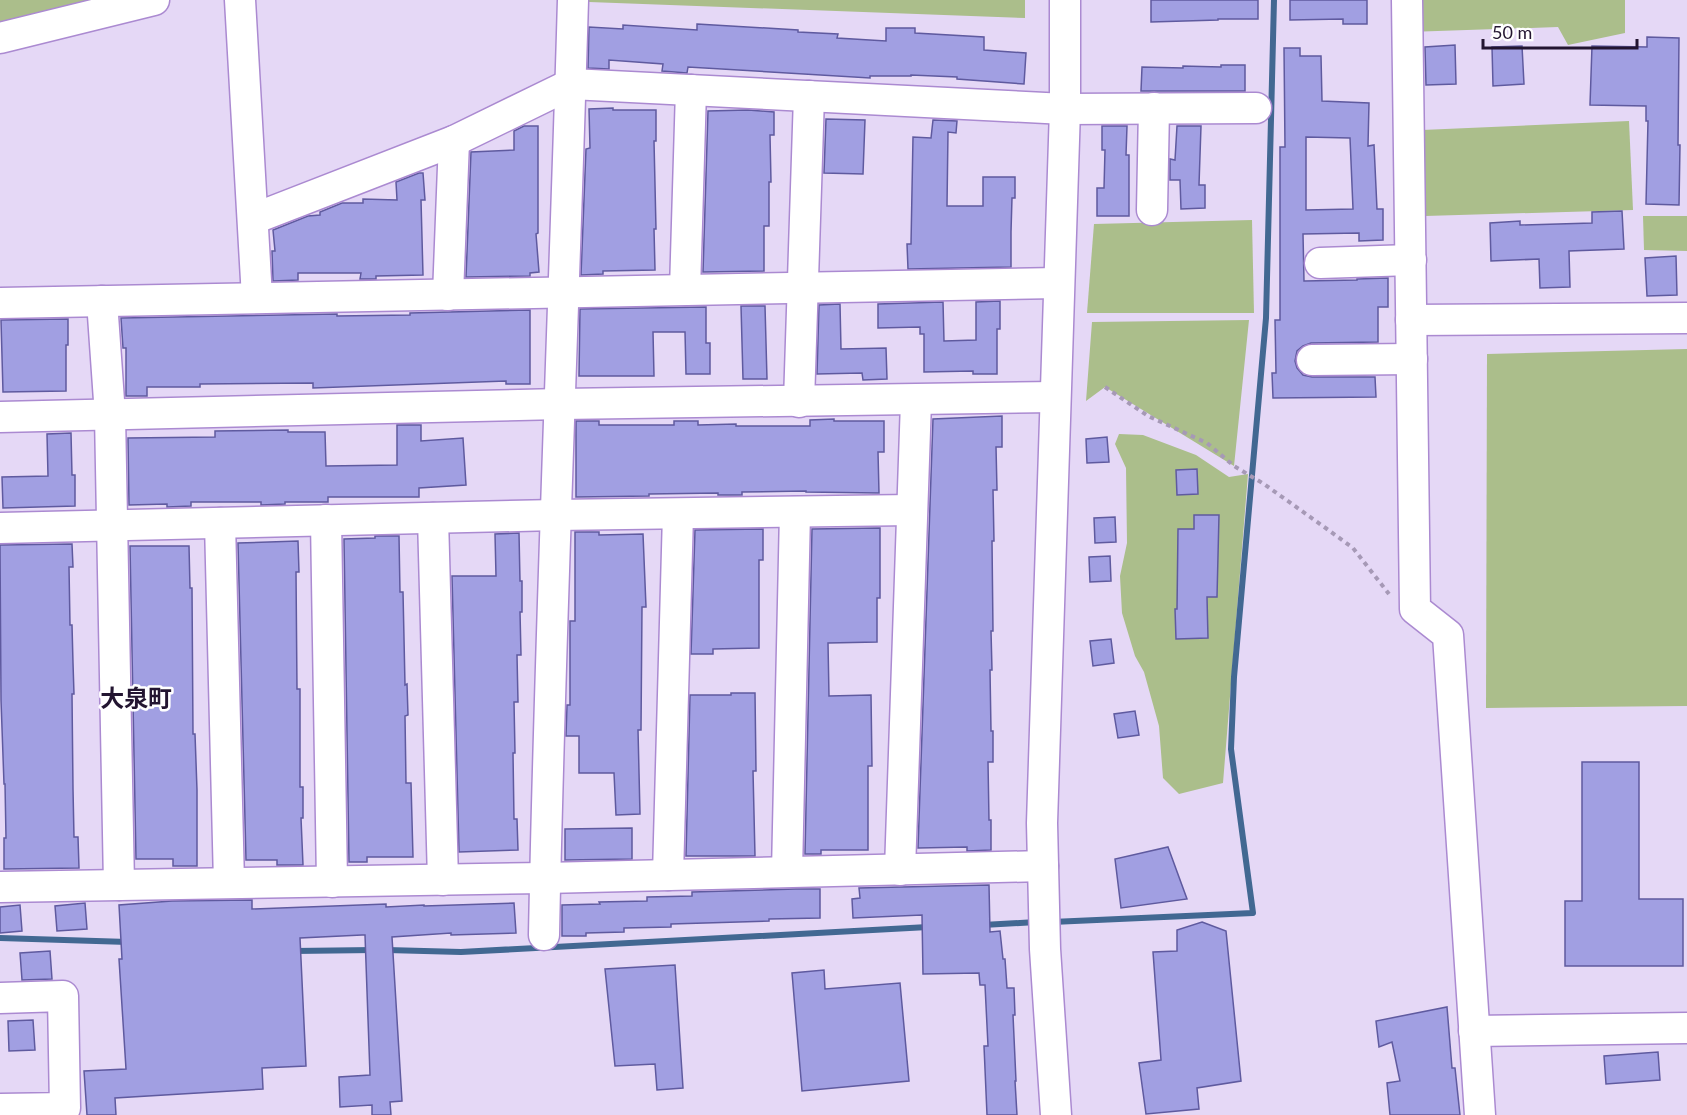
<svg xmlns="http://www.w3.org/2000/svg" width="1687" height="1115" viewBox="0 0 1687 1115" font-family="Lato,'Noto Sans JP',sans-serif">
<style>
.green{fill:#abbe8b}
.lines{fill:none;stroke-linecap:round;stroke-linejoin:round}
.stream{stroke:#426892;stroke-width:6}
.building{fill:#a19fe2;stroke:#5f5a9f;stroke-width:1.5;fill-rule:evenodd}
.minor-casing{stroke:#ab8ad1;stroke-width:33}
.path{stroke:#a699b6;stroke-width:4;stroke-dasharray:4.5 4.5;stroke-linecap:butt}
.minor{stroke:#fff;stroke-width:30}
.labels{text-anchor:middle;stroke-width:5;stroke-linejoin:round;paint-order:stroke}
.quarter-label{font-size:24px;font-weight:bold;fill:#231531;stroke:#fff}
</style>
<rect width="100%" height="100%" fill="#e5d8f6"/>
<g class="green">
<path d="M0,0H104L0,22Z"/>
<path d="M589,0H1025V18L589,2Z"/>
<path d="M1407,0H1625V33L1568,45L1558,27L1408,32Z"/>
<path d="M1629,121L1633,210L1425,216L1422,130Z"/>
<path d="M1643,216H1687V251L1644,250Z"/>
<path d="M1252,220L1254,313H1087L1094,224Z"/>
<path d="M1249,320L1234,466L1105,387L1086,401L1092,322Z"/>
<path d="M1687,349V706L1486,708L1487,354Z"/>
<path d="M1119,434L1143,435L1196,455L1229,477L1248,474L1223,783L1179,794L1163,778L1159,726L1144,672L1135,656L1122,613L1120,576L1127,543L1126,468L1115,444Z"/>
</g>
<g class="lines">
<g class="stream">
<path d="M1052,922L1253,913L1231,749L1234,677L1266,318L1274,0"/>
<path d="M983,925L1036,922"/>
<path d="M0,938L128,942"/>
<path d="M387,950L461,952L928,927"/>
<path d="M294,951L374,950"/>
</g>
</g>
<g class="building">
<path d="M1151,0H1258V19H1218V20L1151,22Z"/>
<path d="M1290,0H1367V24H1343V19L1290,20Z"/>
<path d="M697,24L798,30V32L838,34L837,38L886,41V28H915V33L984,37V50L1026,53L1024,84L957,79V77L911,75V76H870V78L688,67L687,73L662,71L663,64L609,60V69L588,68L589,27L623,29V25L697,30Z"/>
<path d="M1647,37L1679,38L1678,145H1680L1679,205L1646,204L1648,121H1646V106L1590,105L1592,46L1647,47Z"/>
<path d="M1455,45L1456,84L1426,85L1425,47Z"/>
<path d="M1522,46L1524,84L1493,86L1492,47Z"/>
<path d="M1284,48H1300V56H1321L1322,101L1369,103L1368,146L1374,145L1377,209H1383V240L1359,241V233L1303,234L1304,281L1357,280V279L1388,278V307H1378V342L1311,343L1303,346L1297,351L1295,361L1297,368L1303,375L1312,377H1375L1376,397L1273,398L1272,373H1276L1275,320H1280V147H1285ZM1306,137L1350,138L1353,209L1306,210Z"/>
<path d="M1221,65H1245V91H1141L1142,67L1183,68V66L1221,67Z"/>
<path d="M613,108V110H656V141H654L656,229H654L655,270L603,271V274L581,275L586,149L590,148L589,109Z"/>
<path d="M748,110L774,112V135H770L771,182H769V226H764V271L703,272L708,111Z"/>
<path d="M826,119L865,120L863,174L824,173Z"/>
<path d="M933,120L957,121L956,133L948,132L947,206H983V177H1015V198H1012L1011,232V267L908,269L907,244H911L913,137L931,138Z"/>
<path d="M524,126H538V233L536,234L539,272L530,273V276L466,277L471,152L514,150V131Z"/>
<path d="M1102,126H1127L1126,155H1129V216H1097V188H1104L1105,150H1102Z"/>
<path d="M1177,126H1201L1199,185H1205V208L1181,209L1180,180H1170V159L1175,160Z"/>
<path d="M419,173H423L425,200H421L423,275L376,276V279H360L361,273H298V280L273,281L272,251H275L273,230L308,216L320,215V212L342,203H363V199L397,200L396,182Z"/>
<path d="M1622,211L1624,249L1569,251L1570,287L1540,288L1539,259L1491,261L1490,223L1520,221V225L1592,223V212Z"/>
<path d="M1676,256L1677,295L1647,296L1645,258Z"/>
<path d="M1000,301V329H997V374H973V371L924,372V334H920V327L878,328V304L943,302L944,341L976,340V302Z"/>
<path d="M840,304L841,349L886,348L887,379L863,380L862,373L817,374L819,305Z"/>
<path d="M741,306H765L767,379H743Z"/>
<path d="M706,307V343H710V374H686L685,332H653L654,376H579L580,309Z"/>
<path d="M530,310V384H506V381L313,388V383L200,384V387H147V396H126V348H123L121,318L337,314V316L410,315V313Z"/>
<path d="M68,319V345H66V391L3,392L1,320Z"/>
<path d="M1002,416V447H996L997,490H993L994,541H992L993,631H991L992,670H990L991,731H993V762H988L989,820H991V850L967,851V847L918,848L933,419Z"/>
<path d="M834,419V421H884V452H878L879,493L806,492V491L742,492V495H718V493L649,494V496L576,497V421H599V425H674V421H698V425L736,424V426H810V420Z"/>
<path d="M397,425H421V441L463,438L466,485L419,488V497H328V502H285V504L261,505V502H191V506L167,507V504L129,505L128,438L215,437V431L288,430V432H325L326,466L397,465Z"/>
<path d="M71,433L72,475H75V506L3,508L2,477L48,476L47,434Z"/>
<path d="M1107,437L1109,462L1087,463L1086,439Z"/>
<path d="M1197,469L1198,494L1177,495L1176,470Z"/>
<path d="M1194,515H1219L1217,597H1207L1208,638L1176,639L1175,609H1177L1178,529H1194Z"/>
<path d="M1115,517L1116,542L1095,543L1094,518Z"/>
<path d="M880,528V598H877V642L828,643L829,696L871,695L872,766H868V850H821V854H805L812,529Z"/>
<path d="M763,529V560H759V648L713,649V654H691L695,530Z"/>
<path d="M575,532H599V535L643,534L646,607H642L641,730H638L640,814L616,815L614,773H579V736H566L567,705H570V621H575Z"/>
<path d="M519,533L520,581H522V612H520L521,655H517L518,702H514L515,753H513L514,819H517L518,850L459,852L452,576H496L495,534Z"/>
<path d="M375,536H399L400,592H403L405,685L407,684L408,715L405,716L406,783H411L413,857H367V862H349L344,539L375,538Z"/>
<path d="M298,541L299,572H296L297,689H300V787H303V818H301L303,865H277V860H246L238,543Z"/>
<path d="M72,544L73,567H69L70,625H72L73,663L74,694H72L73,789L74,837H78L79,868L4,869V838H6L5,784H4L1,700L0,545Z"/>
<path d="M130,546H189L190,588H192L193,734H195L197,790V866H173V859H136Z"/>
<path d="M1110,556L1111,581L1090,582L1089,557Z"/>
<path d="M1111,639L1114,663L1093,666L1090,641Z"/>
<path d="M731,693H755L756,771H753L755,856H686L690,695H731Z"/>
<path d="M1135,711L1139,735L1118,738L1114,714Z"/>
<path d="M1582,762H1639V899H1683V966H1565V901H1582Z"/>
<path d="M632,828V859L565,860V829Z"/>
<path d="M1168,847L1187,899L1121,908L1115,859Z"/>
<path d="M989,885L990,932L1000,931L1003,959H1005L1007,988H1014L1015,1015H1013L1016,1081H1015L1017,1115H987L984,1046H988L985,985H980L979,973L923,974L922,915L853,918L852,899L860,898L859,888Z"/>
<path d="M796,889H820V918L769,919V921L671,924V927L624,928V932L586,933V936H562V905L600,904L599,902L647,901V897L692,896V892Z"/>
<path d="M252,900V909L386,904V907L424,905V906L514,903L516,933L451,935V933L392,937L402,1101L390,1102L391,1115H372V1105L340,1107L339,1077L370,1075L365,935H362L300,938L306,1066L262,1068L263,1089L115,1098L116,1115H87L84,1071L126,1069L119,959H122L119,905L172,901Z"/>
<path d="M85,903L87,929L57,931L55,906Z"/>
<path d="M20,905L22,931L0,933V907Z"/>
<path d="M1202,922L1226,931L1241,1081L1197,1088L1199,1109L1146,1114L1139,1063L1161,1060L1153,952L1177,951V930Z"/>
<path d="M50,951L52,979L22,980L20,953Z"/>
<path d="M675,965L683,1088L657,1090L655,1064L615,1066L605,969Z"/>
<path d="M824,970L825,989L900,983L909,1081L802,1091L792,973Z"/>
<path d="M1447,1007L1452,1068H1455L1460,1115H1390L1387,1083L1400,1081L1392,1042L1379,1047L1376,1021Z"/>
<path d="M33,1020L35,1050L9,1051L8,1021Z"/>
<path d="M1658,1052L1660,1080L1606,1084L1604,1056Z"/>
</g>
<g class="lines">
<g class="minor-casing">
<g id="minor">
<path d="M240,0L257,298"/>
<path d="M1407,0L1415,609L1448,635L1480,1115"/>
<path d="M0,38L154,0"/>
<path d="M1152,210L1154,108"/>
<path d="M253,219L454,141L571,84L1065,109L1256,108"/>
<path d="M1320,263L1411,260"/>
<path d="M685,290L691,90"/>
<path d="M448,295L454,141"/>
<path d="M102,301L110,415L119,885"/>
<path d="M0,303L1058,283"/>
<path d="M1411,320L1687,318"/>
<path d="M1312,360L1412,359"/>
<path d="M799,402L809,96"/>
<path d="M0,417L561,404L1055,397"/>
<path d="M433,518L443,880"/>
<path d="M326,520L332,882"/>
<path d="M220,523L229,883"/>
<path d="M0,528L556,515L912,510"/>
<path d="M900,870L916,401"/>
<path d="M787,872L795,512"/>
<path d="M668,875L678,514"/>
<path d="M0,887L545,878L1043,866"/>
<path d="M544,935C550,623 564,312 573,0"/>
<path d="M0,998L63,996L65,1108L0,1109"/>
<path d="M1474,1031L1687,1028"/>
<path d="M1056,1115L1045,949L1042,823L1065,109V0"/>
</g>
</g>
<path class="path" d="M1105,387L1148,416L1207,443L1234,466L1264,484L1327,529L1353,548L1389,594"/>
<use href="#minor" class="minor"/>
</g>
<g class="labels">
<g class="quarter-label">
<text x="136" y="707">大泉町</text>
</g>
</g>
<path d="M1483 39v9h154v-9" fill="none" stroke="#231531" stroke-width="3"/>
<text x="1492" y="39" font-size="18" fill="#231531" stroke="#ffffff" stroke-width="4.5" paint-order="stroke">50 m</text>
</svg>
